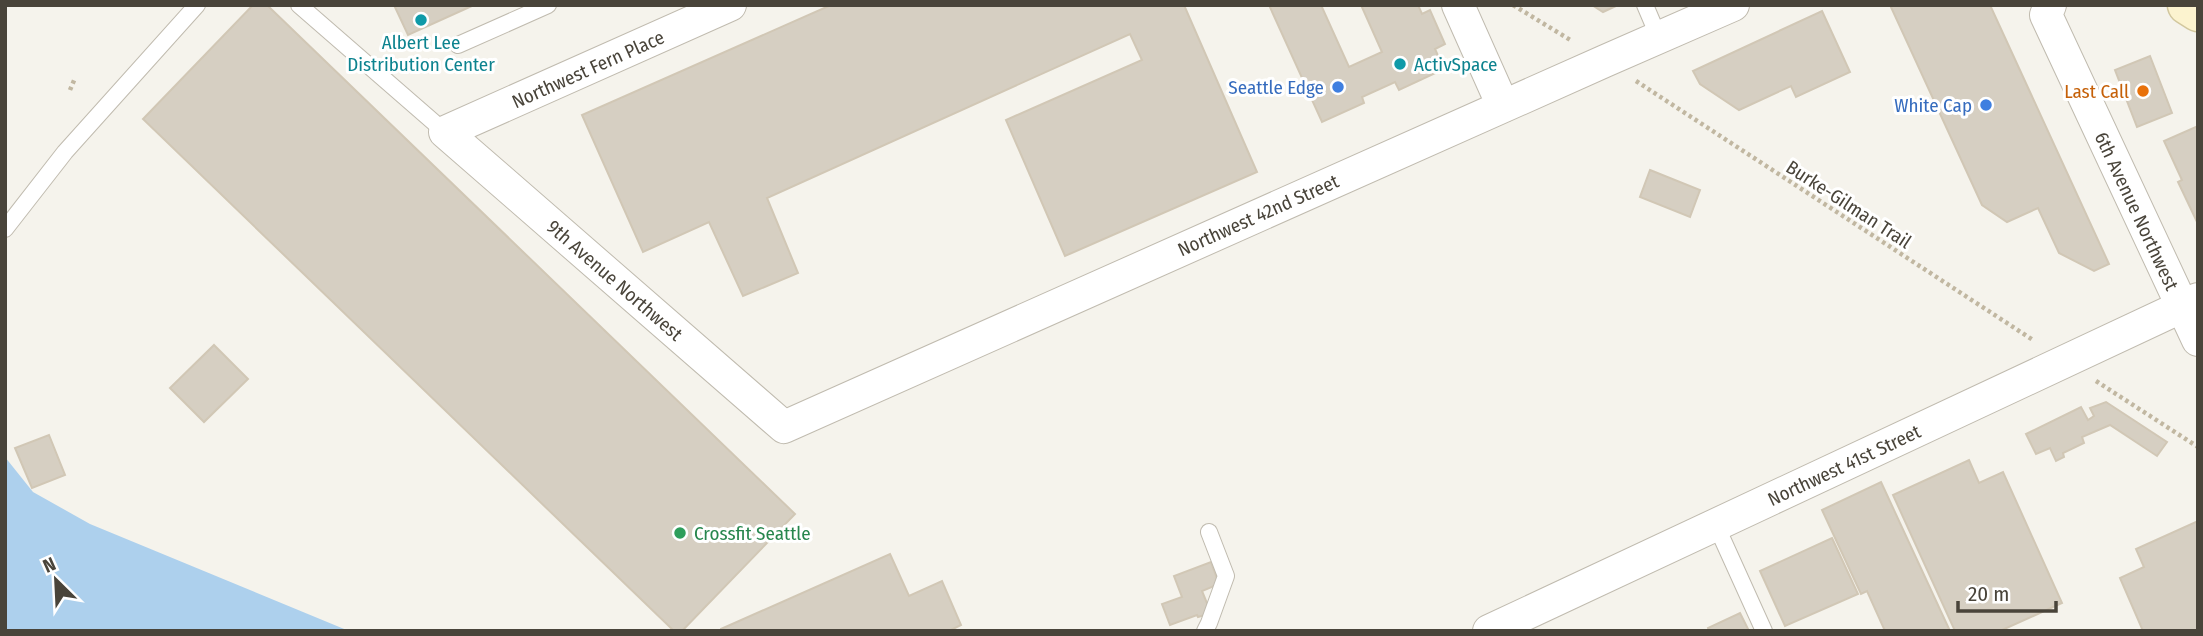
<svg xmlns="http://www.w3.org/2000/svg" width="2203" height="636" viewBox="0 0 2203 636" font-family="'Fira Sans Condensed',sans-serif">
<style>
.water{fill:#add0ed}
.building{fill:#d6cfc2;stroke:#d1c7b5;stroke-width:2}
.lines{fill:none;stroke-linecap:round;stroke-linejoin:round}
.lane-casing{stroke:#c0bbaf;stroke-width:18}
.street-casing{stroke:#c0bbaf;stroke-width:34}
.secondary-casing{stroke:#d2c79e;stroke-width:41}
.path{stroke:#c1b7a1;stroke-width:4.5;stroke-dasharray:3.5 3.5;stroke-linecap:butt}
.lane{stroke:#fff;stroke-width:16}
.street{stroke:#fff;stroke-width:32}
.secondary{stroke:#fcf3cf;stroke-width:38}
.culture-dot{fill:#0f9aa8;stroke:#fff;stroke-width:2.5}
.shop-dot{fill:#3f7fe0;stroke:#fff;stroke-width:2.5}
.food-dot{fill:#e8710a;stroke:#fff;stroke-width:2.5}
.leisure-dot{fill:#2e9e5b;stroke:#fff;stroke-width:2.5}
.labels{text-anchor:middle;stroke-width:6;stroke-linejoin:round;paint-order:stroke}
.culture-label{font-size:19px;fill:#0d838f;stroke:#fff}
.street-label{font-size:19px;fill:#49443a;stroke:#fff}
.shop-label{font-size:19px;fill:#366cbe;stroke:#fff;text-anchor:end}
.food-label{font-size:19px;fill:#c56008;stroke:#fff;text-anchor:end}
.leisure-label{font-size:19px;fill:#27864d;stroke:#fff;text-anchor:start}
</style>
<rect width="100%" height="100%" fill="#f5f3ec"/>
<path class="water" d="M5,457L33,492L90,524L349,631H5Z"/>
<g class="building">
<path d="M253,5H267L795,514L682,631H674L143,119Z"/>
<path d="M394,5H474L408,35Z"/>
<path d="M831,5H1184L1257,172L1065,256L1006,120L1142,60L1130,34L767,198L798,273L743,296L709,222L643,252L582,115Z"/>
<path d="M1269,5H1321L1349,67L1382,52L1361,5H1418L1422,14L1430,10L1445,44L1435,49L1444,69L1399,90L1395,82L1362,97L1364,103L1322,122Z"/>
<path d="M1592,5H1618L1603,12Z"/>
<path d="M1890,5H1990L2109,264L2094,271L2059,253L2038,208L2007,222L1982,205Z"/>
<path d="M1822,11L1850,72L1796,97L1791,86L1739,110L1700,84L1693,71Z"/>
<path d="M2150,56L2172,113L2137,127L2115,70Z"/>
<path d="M2198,126V224L2178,182L2182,180L2164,141Z"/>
<path d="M1650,170L1700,190L1690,217L1640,197Z"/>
<path d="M214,345L248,379L204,422L170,388Z"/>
<path d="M2106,402L2167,442L2157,456L2110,425L2082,437L2084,443L2063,453L2064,457L2056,461L2050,448L2036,454L2026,434L2081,407L2088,420L2094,416L2090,408Z"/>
<path d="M49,435L65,475L32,488L15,448Z"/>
<path d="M1969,460L1979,483L2003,472L2062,603L2000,631H1955L1893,495Z"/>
<path d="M1881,482L1950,631H1885L1867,591L1861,594L1822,510Z"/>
<path d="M2198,521V631H2143L2120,578L2144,567L2136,549Z"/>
<path d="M1832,538L1858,594L1785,626L1760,571Z"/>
<path d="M890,554L909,596L942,581L961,625L949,631H721V629Z"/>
<path d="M1211,562L1219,584L1202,591L1211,613L1198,617L1197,615L1170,625L1162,604L1182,597L1174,576Z"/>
<path d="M1740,613L1749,631H1709L1708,628Z"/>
</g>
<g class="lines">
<g class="lane-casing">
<g id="lane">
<path d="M299,5L445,132"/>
<path d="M1645,5L1659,38"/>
<path d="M458,45L548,5"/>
<path d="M5,229L65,152L197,5"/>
<path d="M1716,525L1764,631"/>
<path d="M1205,631L1209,623L1226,576L1209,532"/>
</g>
</g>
<g class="street-casing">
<g id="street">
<path d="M730,5L445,132L784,427L1605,61L1733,5"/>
<path d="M1458,5L1503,106"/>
<path d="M2050,5L2046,15L2198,340"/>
<path d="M1489,631L2198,299"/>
</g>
</g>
<g class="secondary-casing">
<path id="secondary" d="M2187,5L2198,12"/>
</g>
<g class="path">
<path d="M1513,5L1572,41"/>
<path d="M1636,81L2033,340"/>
<path d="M70,90L75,78"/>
<path d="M2096,381L2198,447"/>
</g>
<use href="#lane" class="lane"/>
<use href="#street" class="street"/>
<use href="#secondary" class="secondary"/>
</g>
<g class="culture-dot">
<circle cx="421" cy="20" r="7"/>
<circle cx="1400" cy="64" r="7"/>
</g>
<g class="shop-dot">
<circle cx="1338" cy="87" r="7"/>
<circle cx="1986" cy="105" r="7"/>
</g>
<circle class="food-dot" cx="2143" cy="91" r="7"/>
<circle class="leisure-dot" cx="680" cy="533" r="7"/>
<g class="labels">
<g class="culture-label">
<text x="421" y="49">Albert Lee<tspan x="421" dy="22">Distribution Center</tspan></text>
<text x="1414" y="71" text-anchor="start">ActivSpace</text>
</g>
<g class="street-label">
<text transform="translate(588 69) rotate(-24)" y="7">Northwest Fern Place</text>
<text transform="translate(1849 204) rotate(33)" y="7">Burke-Gilman Trail</text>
<text transform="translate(2137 211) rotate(65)" y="7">6th Avenue Northwest</text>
<text transform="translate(1258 215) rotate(-24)" y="7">Northwest 42nd Street</text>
<text transform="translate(615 280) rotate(41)" y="7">9th Avenue Northwest</text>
<text transform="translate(1844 465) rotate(-25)" y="7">Northwest 41st Street</text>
</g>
<g class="shop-label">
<text x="1324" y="94">Seattle Edge</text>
<text x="1972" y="112">White Cap</text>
</g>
<g class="food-label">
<text x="2129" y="98">Last Call</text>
</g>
<g class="leisure-label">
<text x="694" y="540">Crossfit Seattle</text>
</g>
</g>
<rect width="2203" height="636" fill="none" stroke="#49443a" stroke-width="14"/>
<g transform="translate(56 580) rotate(336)" stroke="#ffffff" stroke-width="5" paint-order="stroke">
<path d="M0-5L12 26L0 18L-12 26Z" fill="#49443a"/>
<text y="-10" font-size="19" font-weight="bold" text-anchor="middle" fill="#49443a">N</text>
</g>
<path d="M1958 601v10h98v-10" fill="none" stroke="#49443a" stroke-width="3.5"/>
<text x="1968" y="601" font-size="21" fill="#49443a" stroke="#ffffff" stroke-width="5" paint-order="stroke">20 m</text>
</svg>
